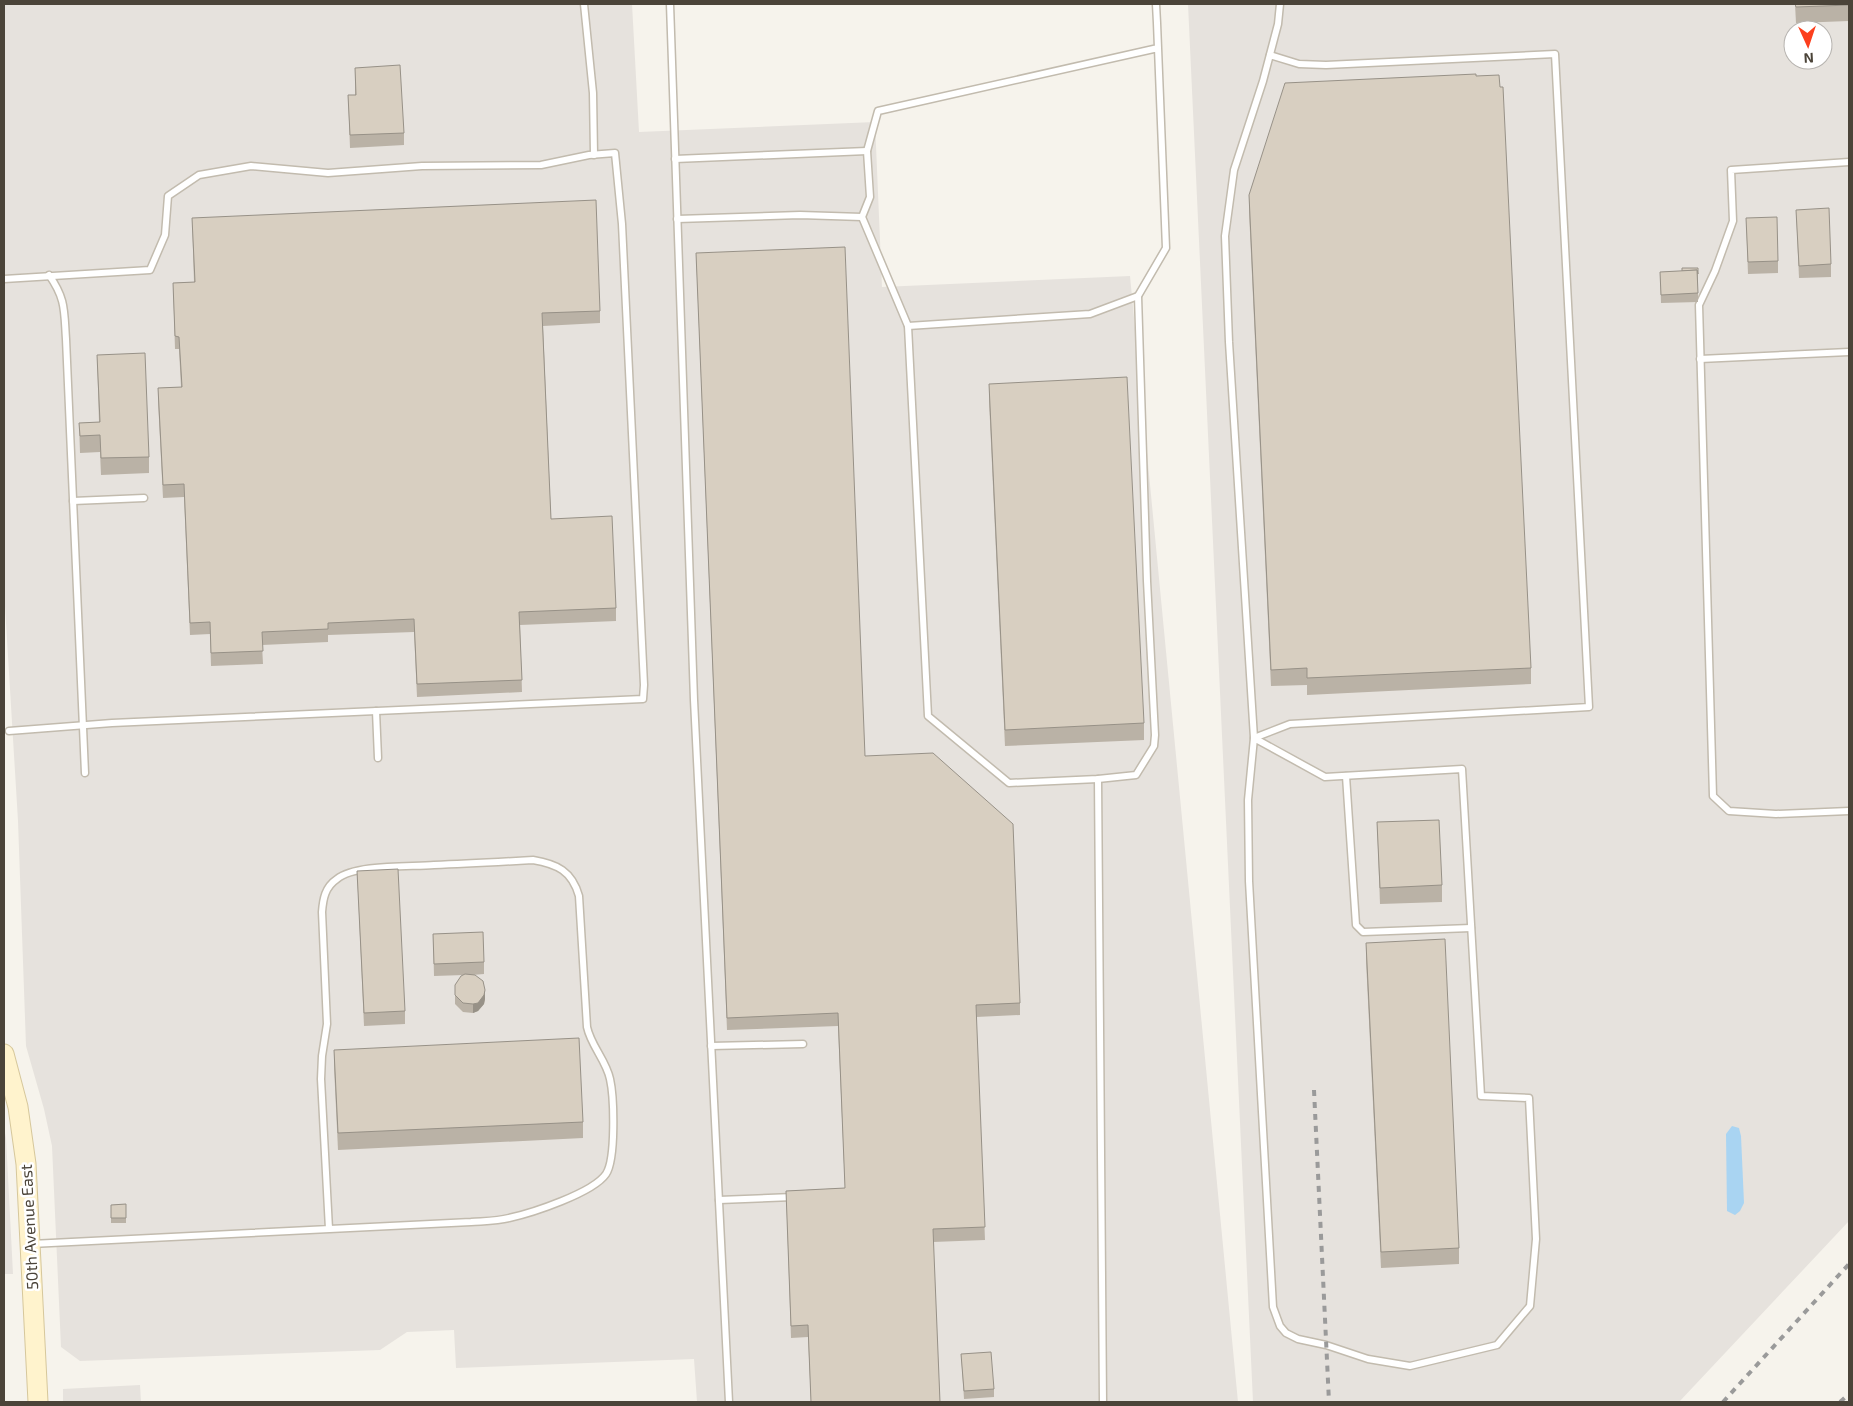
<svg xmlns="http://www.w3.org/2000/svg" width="1853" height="1406" viewBox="0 0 1853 1406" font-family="'Exo 2',sans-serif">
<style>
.industrial{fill:#e6e2dd;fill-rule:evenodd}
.water{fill:#a9d4f2}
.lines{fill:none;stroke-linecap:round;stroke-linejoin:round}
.lane-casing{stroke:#c2bbae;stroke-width:9}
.secondary-casing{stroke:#d6c79b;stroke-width:21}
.lane{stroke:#fff;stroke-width:6}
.secondary{stroke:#fff3cd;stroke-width:19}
.rail{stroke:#9a9a9a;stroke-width:4;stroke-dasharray:6 6;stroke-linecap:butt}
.wall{fill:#bab2a6}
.shaded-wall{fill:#979187}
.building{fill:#d8cfc1;stroke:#979187}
.labels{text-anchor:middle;stroke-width:5;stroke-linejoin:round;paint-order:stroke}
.street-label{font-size:16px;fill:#4b4439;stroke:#fff}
</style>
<rect width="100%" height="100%" fill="#f6f3ec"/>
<g class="industrial">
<path d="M4,4H632L639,132L875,122L882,287L1130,276L1238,1402H697L694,1359L456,1368L454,1330L407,1332L380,1350L80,1361L61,1347L52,1146L44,1109L26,1046L18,821L4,590Z"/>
<path d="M1188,4H1849V1221L1679,1402H1253ZM1793,30H1823V60H1793Z"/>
<path d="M4,1127L6,1138L13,1274H4Z"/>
<path d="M140,1385L141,1402H63V1389Z"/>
</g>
<path class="water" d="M1732,1126L1739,1128L1741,1136L1744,1203L1740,1211L1735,1215L1727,1211L1726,1134Z"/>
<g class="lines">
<g class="lane-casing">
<g id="lane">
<path d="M584,4L593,93L594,155"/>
<path d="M670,4L694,700L729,1402"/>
<path d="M1156,4L1157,23L1166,248L1138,296L1147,581L1155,735L1154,746L1136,775L1098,779L1009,783L928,716L908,326L862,217L870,197L867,151L878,111L1158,48"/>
<path d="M675,159L867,151"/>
<path d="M1849,162L1731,170L1733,221L1715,271L1699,305L1713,796L1729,811L1776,814L1849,811"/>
<path d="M677,219L800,215L862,217"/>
<path d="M49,275C66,299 64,311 66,339L85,773"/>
<path d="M4,279L150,270L165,235L168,196L199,175L251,166L328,173L422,166L541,165L589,155L615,153L622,224L644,685L643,699L112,723L9,731"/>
<path d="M908,326L1090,314L1138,296"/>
<path d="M1700,359L1849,352"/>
<path d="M73,501L144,498"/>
<path d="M376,711L378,758"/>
<path d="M1254,738L1325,777L1462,769L1481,1096L1529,1098L1536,1239L1530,1306L1497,1345L1410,1366L1368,1359L1326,1345L1298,1339L1286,1333L1280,1326L1273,1307L1249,881L1248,800L1254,738L1229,342L1225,236L1234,170L1263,81L1278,24L1280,4"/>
<path d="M1254,738L1290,724L1589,707L1555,54L1326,65L1299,64L1270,55"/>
<path d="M1346,776L1356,925L1363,932L1471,928"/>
<path d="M1098,779L1103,1402"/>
<path d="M711,1046L803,1044"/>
<path d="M719,1200L793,1197"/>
<path d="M31,1244L471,1222C484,1221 497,1221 509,1218C532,1213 593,1193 606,1174C616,1159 614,1097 610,1079C606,1060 591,1046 587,1027L579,896C572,871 557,864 533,860C500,862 467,864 434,865C409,867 355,864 337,879C325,887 323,899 322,912L327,1024L322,1056L321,1079L329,1229"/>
</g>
</g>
<g class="secondary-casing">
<path id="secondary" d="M4,1054L18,1107L26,1164L38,1402"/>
</g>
<use href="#lane" class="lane"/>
<use href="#secondary" class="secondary"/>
<g class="rail">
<path d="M1314,1090L1329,1402"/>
<path d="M1723,1402L1849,1264"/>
<path d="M1840,1402L1849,1394"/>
</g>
</g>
<g class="wall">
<path d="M1795,4H1849V21L1796,23Z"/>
<path d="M355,68L404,133V145L350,148L348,95H355Z"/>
<path d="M1249,195L1531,668V684L1307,695V685L1271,686L1249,211Z"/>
<path d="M1796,210L1831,264V277L1799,278Z"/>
<path d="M192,218L600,311V323L543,326L551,519L616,608V621L520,625L522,692L417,697L414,632L328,635V642L262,645L263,664L211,666L210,634L190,635L184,497L163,498L158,400V388L181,387L179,349H175L173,283L194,282Z"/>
<path d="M1746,218L1778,261V273L1748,274Z"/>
<path d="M696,253L865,756L1020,1003V1015L976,1017L985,1240L933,1242L940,1402H811L808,1337L791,1338L786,1191L845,1188L838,1026L727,1030Z"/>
<path d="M1698,268V302L1661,303L1660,272L1682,271Z"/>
<path d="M97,355L149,457V473L101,475L100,452L80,453L79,423L99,422Z"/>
<path d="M989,384L1144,723V740L1005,746L989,400Z"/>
<path d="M1377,822L1442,885V902L1380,904Z"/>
<path d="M357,871L405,1011V1024L364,1026Z"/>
<path d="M433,934L484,962V974L472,975L485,999L484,1004L478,1011L473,1013L463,1012L455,1004V985L464,975L434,976Z"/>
<path d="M1366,943L1459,1248V1264L1381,1268L1366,960Z"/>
<path d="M334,1050L583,1122V1138L338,1150L334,1066Z"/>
<path d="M126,1204V1223H111V1205Z"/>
<path d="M961,1354L994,1389V1397L964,1399Z"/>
</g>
<path class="shaded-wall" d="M485,990V999L484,1004L478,1011L473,1013V1004Z"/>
<g class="building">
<path d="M1795,4H1849V5L1796,7Z"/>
<path d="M400,65L404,133L350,135L348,95H356L355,68Z"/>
<path d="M1476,74V76L1499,75L1500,87H1503L1531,668L1307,678V668L1271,670L1249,195L1285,83Z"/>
<path d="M596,200L600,311L542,313L551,519L612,516L616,608L519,612L522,680L417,684L414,619L328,623V629L262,632L263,651L211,653L210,622L190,623L184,484L163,485L158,388L182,387L179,337L175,336L173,283L195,282L192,218Z"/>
<path d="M1829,208L1831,264L1799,266L1796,210Z"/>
<path d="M1777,217L1778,261L1748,262L1746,218Z"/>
<path d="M845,247L865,756L933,753L1013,824L1020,1003L976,1005L985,1227L933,1229L940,1402H811L808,1325L791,1326L786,1191L845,1188L838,1013L727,1018L696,253Z"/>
<path d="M1682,268H1698V274L1697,270L1682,271Z"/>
<path d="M1697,270L1698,293L1661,295L1660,272Z"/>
<path d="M145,353L149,457L101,458L100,435L80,436L79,423L100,422L97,355Z"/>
<path d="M1127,377L1144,723L1005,730L989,384Z"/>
<path d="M1439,820L1442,885L1380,888L1377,822Z"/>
<path d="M398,869L405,1011L364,1013L357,871Z"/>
<path d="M483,932L484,962L434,964L433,934Z"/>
<path d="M1445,939L1459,1248L1381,1252L1366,943Z"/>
<path d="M465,974L475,975L483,981L485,990L484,995L478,1003L473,1004L463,1003L455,995V985L461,976Z"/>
<path d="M579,1038L583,1122L338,1133L334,1050Z"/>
<path d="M126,1204V1218H111V1205Z"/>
<path d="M991,1352L994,1389L964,1391L961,1354Z"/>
</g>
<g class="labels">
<g class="street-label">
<text transform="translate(29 1227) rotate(-93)" y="6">50th Avenue East</text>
</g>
</g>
<rect width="1853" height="1406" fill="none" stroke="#4b4439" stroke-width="10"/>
<g transform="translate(1808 45) rotate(177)"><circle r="24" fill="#ffffff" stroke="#b7b4b0"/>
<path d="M0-4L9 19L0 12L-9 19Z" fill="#fc3f1d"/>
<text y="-8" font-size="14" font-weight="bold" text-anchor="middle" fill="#4b4439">N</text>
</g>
</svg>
